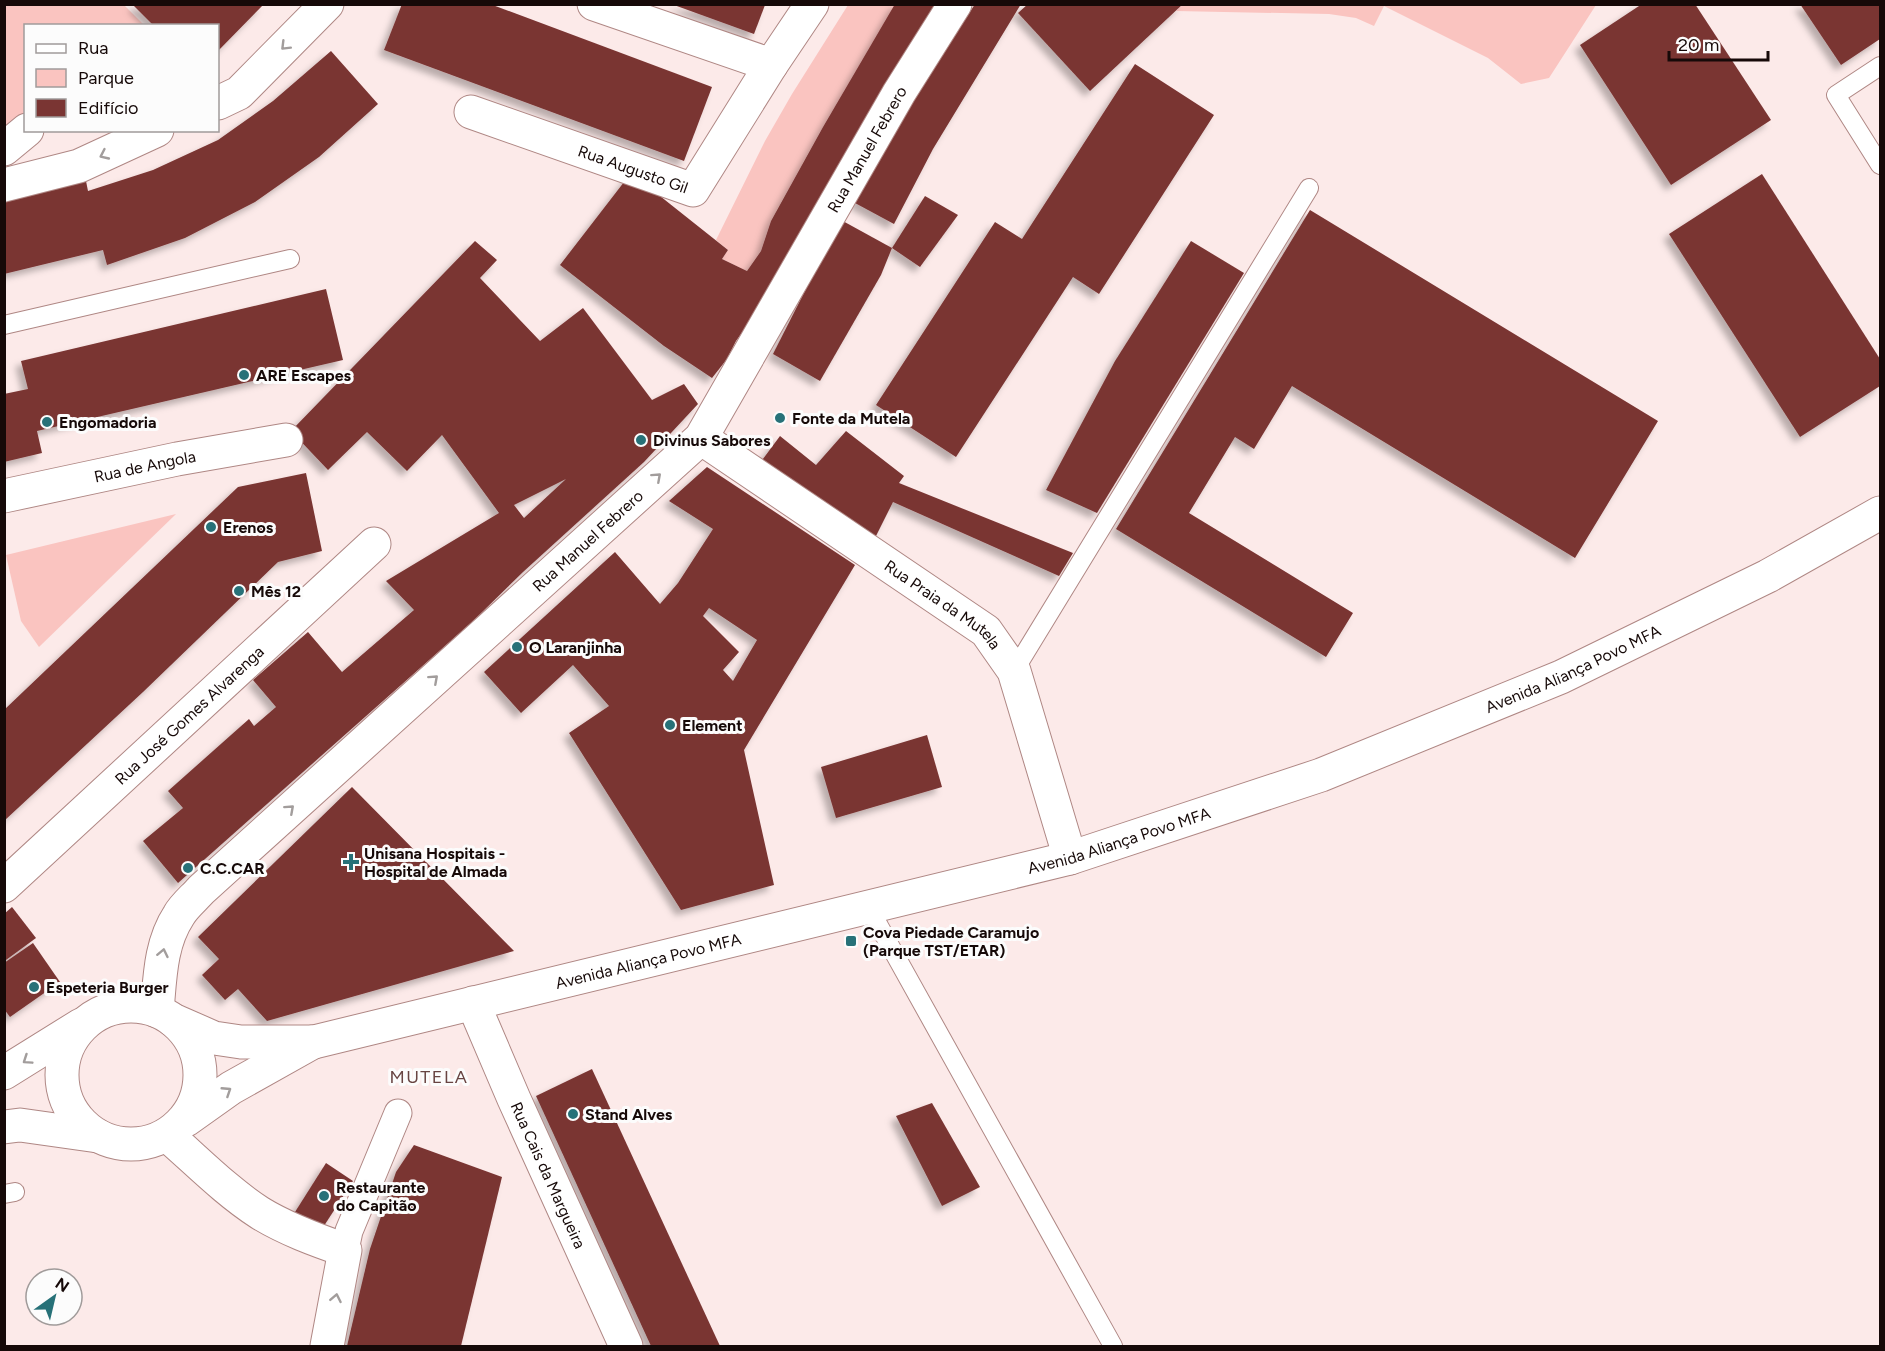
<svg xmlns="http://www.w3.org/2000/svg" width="1885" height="1351" viewBox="0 0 1885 1351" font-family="Figtree,sans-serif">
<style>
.green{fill:#fac4c0}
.building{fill:#7a3533;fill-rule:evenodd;filter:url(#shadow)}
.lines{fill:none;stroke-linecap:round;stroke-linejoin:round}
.service-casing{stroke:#af8784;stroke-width:20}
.pedestrian-casing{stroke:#af8784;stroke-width:29}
.minor-casing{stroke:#af8784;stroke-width:35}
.tertiary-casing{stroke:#af8784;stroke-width:35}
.primary-casing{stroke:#af8784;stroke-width:35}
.service{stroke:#fff;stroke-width:18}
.pedestrian{stroke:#fff;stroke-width:27}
.minor{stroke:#fff;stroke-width:33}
.tertiary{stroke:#fff;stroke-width:33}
.primary{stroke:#fff;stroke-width:33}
.oneway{stroke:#a29d9c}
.poi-dot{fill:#277178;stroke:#fcfcfc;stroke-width:2}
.labels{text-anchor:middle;stroke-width:6;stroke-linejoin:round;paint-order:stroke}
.street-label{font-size:16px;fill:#160908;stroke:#fcfcfc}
.poi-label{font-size:16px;font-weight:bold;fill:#160908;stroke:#fcfcfc;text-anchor:start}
.neighbourhood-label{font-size:18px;letter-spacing:1.5px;fill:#684442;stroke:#fcfcfc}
</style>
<defs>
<filter id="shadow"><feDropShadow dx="-5.5" dy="5.5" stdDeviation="3" flood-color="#0004"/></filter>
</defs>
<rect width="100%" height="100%" fill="#fceae9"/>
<g class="green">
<path d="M1183,4H1596V5L1549,78L1521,84L1488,58L1384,6L1374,26L1356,18L1329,14L1176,11Z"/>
<path d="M5,5H124L144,25L26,26L25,116L5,130Z"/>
<path d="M848,5H895L823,127L771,221L761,251L747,271L722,259L728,250L716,240L765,141L792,94Z"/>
<path d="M176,514L39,647L21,621L6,555Z"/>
</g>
<g class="building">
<path d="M136,4H264L218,51V26H154L134,6Z"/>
<path d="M402,4H490L712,87L684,161L384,50Z"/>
<path d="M895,4H937L753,317L736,341L727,359L712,378L664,346L560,265L631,173L728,250L722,259L747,271L761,251L771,221L823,127Z"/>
<path d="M975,4H1021L933,149L894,224L855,203L874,164Z"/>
<path d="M1028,4H1183L1090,91L1018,13Z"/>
<path d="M1642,4H1695L1771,120L1671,185L1580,45Z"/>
<path d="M1800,4H1880V39L1841,65Z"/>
<path d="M674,5H765L754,34Z"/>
<path d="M331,51L378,104L319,157L255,202L185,238L107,265L103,250L4,274V201L86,181L88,191L153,170L218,140L273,101Z"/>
<path d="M1135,64L1214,115L1099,294L1073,277L956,457L876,405L995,222L1022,239Z"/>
<path d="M1762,174L1880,359V386L1800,437L1669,234Z"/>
<path d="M925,196L958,215L920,267L892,248Z"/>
<path d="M1310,210L1658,421L1575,558L1292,386L1254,449L1235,437L1189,513L1353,613L1326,657L1116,529Z"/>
<path d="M841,220L892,248L881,275L820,381L773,354Z"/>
<path d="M475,241L497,260L480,278L540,341L583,308L652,400L684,384L698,404L644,462L523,572L472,622L178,883L143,841L183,808L168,791L249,719L254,726L276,707L253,680L308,632L342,672L414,610L386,581L499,513L442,435L407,471L367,432L328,470L291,431ZM566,479L524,518L514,505Z"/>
<path d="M1191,241L1244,273L1097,513L1046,490L1115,361Z"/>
<path d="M326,289L343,360L37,431L42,453L4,462V394L28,389L21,361Z"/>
<path d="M846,431L904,476L899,483L1073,553L1059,576L893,502L874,540L757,467L780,436L816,465Z"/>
<path d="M707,467L855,565L744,750L774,885L681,910L569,733L609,706L573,665L521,713L484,672L615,552L660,604L678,583L713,529L669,501ZM709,608L757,640L733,681L723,670L739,652L703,616Z"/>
<path d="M306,473L322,551L278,562L143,692L4,821V710L238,487Z"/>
<path d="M927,735L942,787L836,818L821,767Z"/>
<path d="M352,787L514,951L267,1021L238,989L225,1000L202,975L219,959L198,937Z"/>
<path d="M12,907L36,938L6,960L4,914Z"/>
<path d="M33,943L60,982L10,1017L4,1009V963Z"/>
<path d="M592,1069L720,1346H651L536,1096Z"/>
<path d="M932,1103L980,1187L942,1206L896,1116Z"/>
<path d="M414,1145L502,1177L461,1346H347L370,1249L396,1172Z"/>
<path d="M326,1163L353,1181L322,1229L295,1212Z"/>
</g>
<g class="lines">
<g class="service-casing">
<g id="service">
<path d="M1880,66L1836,95L1880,165"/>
<path d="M4,325L290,259"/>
<path d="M1014,671L1309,188"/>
<path d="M869,908L1113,1346"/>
<path d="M4,1194L15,1192"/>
</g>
</g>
<g class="pedestrian-casing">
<path id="pedestrian" d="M345,1250L349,1231L398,1113"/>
</g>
<g class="minor-casing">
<g id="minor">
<path d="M594,4L771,65"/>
<path d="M218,103L239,93L327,4"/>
<path id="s1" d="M471,112L693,190L771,65L812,4"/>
<path d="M4,149L27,130"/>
<path d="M4,185L79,166L157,130"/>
<path id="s2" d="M701,438L986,631L1014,671L1070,858"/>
<path id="s3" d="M4,496L177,459L286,440"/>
<path id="s4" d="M4,886L374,544"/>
<path id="s5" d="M473,1003L514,1099L626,1346"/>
<path d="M167,1135C197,1161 226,1191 260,1213C286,1229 316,1240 345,1250L327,1346"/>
</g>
</g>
<g class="tertiary-casing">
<g id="tertiary">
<path id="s6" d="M157,1011C160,978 160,944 179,915C184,906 194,898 201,890L701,438L899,93L955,4"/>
</g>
</g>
<g class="primary-casing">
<g id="primary">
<circle cx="131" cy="1075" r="69"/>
<path id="s7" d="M173,1020L214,1038L241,1042H314L1070,858L1321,775L1561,677L1768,576L1880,513"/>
<path d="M4,1073L81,1025"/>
<path d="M186,1120L231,1088L313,1042"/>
<path d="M4,1127L20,1125L98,1136"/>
</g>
</g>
<use href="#service" class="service"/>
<use href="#pedestrian" class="pedestrian"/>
<use href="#minor" class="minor"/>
<use href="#tertiary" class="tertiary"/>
<use href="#primary" class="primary"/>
</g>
<defs><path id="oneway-chevron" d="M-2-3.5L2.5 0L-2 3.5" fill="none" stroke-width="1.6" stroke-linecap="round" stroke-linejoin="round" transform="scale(1.5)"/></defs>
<g class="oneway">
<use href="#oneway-chevron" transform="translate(285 46) rotate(135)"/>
<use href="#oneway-chevron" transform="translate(104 155) rotate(155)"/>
<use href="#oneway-chevron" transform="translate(657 477) rotate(-42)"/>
<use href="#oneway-chevron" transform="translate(434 679) rotate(-42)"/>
<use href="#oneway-chevron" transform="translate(290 809) rotate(-42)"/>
<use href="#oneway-chevron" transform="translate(163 953) rotate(-78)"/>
<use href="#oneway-chevron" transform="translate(27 1060) rotate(146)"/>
<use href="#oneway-chevron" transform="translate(227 1091) rotate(-33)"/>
<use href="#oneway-chevron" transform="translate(336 1298) rotate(-79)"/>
</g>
<g class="poi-dot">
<circle cx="244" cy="375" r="6"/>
<circle cx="780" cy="418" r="6"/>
<circle cx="47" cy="422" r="6"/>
<circle cx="641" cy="440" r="6"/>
<circle cx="211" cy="527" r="6"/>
<circle cx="239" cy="591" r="6"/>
<circle cx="517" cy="647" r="6"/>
<circle cx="670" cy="725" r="6"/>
<path d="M348 853h6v6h6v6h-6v6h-6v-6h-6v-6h6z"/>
<circle cx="188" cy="868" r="6"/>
<rect x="845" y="935" width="12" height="12" rx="3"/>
<circle cx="34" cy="987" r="6"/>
<circle cx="573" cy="1114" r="6"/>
<circle cx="324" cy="1196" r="6"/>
</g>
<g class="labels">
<g class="street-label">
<text dy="6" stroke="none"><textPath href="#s6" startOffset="1140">Rua Manuel Febrero</textPath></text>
<text dy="6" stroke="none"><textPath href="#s1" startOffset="172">Rua Augusto Gil</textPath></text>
<text dy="6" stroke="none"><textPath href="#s3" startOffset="144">Rua de Angola</textPath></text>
<text dy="6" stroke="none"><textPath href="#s6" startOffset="654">Rua Manuel Febrero</textPath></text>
<text dy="6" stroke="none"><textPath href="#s2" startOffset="294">Rua Praia da Mutela</textPath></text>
<text dy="6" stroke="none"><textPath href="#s7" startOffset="1461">Avenida Aliança Povo MFA</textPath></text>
<text dy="6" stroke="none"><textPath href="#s4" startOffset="252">Rua José Gomes Alvarenga</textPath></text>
<text dy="6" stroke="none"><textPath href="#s7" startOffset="975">Avenida Aliança Povo MFA</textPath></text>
<text dy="6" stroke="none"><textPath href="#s7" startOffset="489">Avenida Aliança Povo MFA</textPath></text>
<text dy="6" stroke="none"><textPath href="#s5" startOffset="188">Rua Cais da Margueira</textPath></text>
</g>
<g class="poi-label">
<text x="256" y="381">ARE Escapes</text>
<text x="792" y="424">Fonte da Mutela</text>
<text x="59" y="428">Engomadoria</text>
<text x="653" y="446">Divinus Sabores</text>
<text x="223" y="533">Erenos</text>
<text x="251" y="597">Mês 12</text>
<text x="529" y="653">O Laranjinha</text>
<text x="682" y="731">Element</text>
<text x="364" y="859">Unisana Hospitais -<tspan x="364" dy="18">Hospital de Almada</tspan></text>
<text x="200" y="874">C.C.CAR</text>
<text x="863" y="938">Cova Piedade Caramujo<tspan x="863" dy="18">(Parque TST/ETAR)</tspan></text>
<text x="46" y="993">Espeteria Burger</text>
<text x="585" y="1120">Stand Alves</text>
<text x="336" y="1193">Restaurante<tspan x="336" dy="18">do Capitão</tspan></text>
</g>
<g class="neighbourhood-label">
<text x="429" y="1083">MUTELA</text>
</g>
</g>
<rect width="1885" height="1351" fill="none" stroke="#160908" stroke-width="12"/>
<rect x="24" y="24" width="195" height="108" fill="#fcfcfc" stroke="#a09b9a" stroke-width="1.5"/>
<rect x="36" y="44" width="30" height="9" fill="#ffffff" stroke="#a09b9a" stroke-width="1.5"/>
<text x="78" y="54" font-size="18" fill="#160908">Rua</text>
<rect x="36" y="69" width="30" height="18" fill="#fac4c0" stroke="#a09b9a" stroke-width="1.5"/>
<text x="78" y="84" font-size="18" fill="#160908">Parque</text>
<rect x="36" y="99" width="30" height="18" fill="#7a3533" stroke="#a09b9a" stroke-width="1.5"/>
<text x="78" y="114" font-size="18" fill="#160908">Edifício</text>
<g transform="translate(54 1297) rotate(34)"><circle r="28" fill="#fcfcfc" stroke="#a09b9a" stroke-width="1.5"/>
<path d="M0-4.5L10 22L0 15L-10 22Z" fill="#277178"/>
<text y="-9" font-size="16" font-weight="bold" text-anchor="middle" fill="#160908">N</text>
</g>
<path d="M1669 51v9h99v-9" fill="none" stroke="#160908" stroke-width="3"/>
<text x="1678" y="51" font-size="18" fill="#160908" stroke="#fcfcfc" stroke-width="4.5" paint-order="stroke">20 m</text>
</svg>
